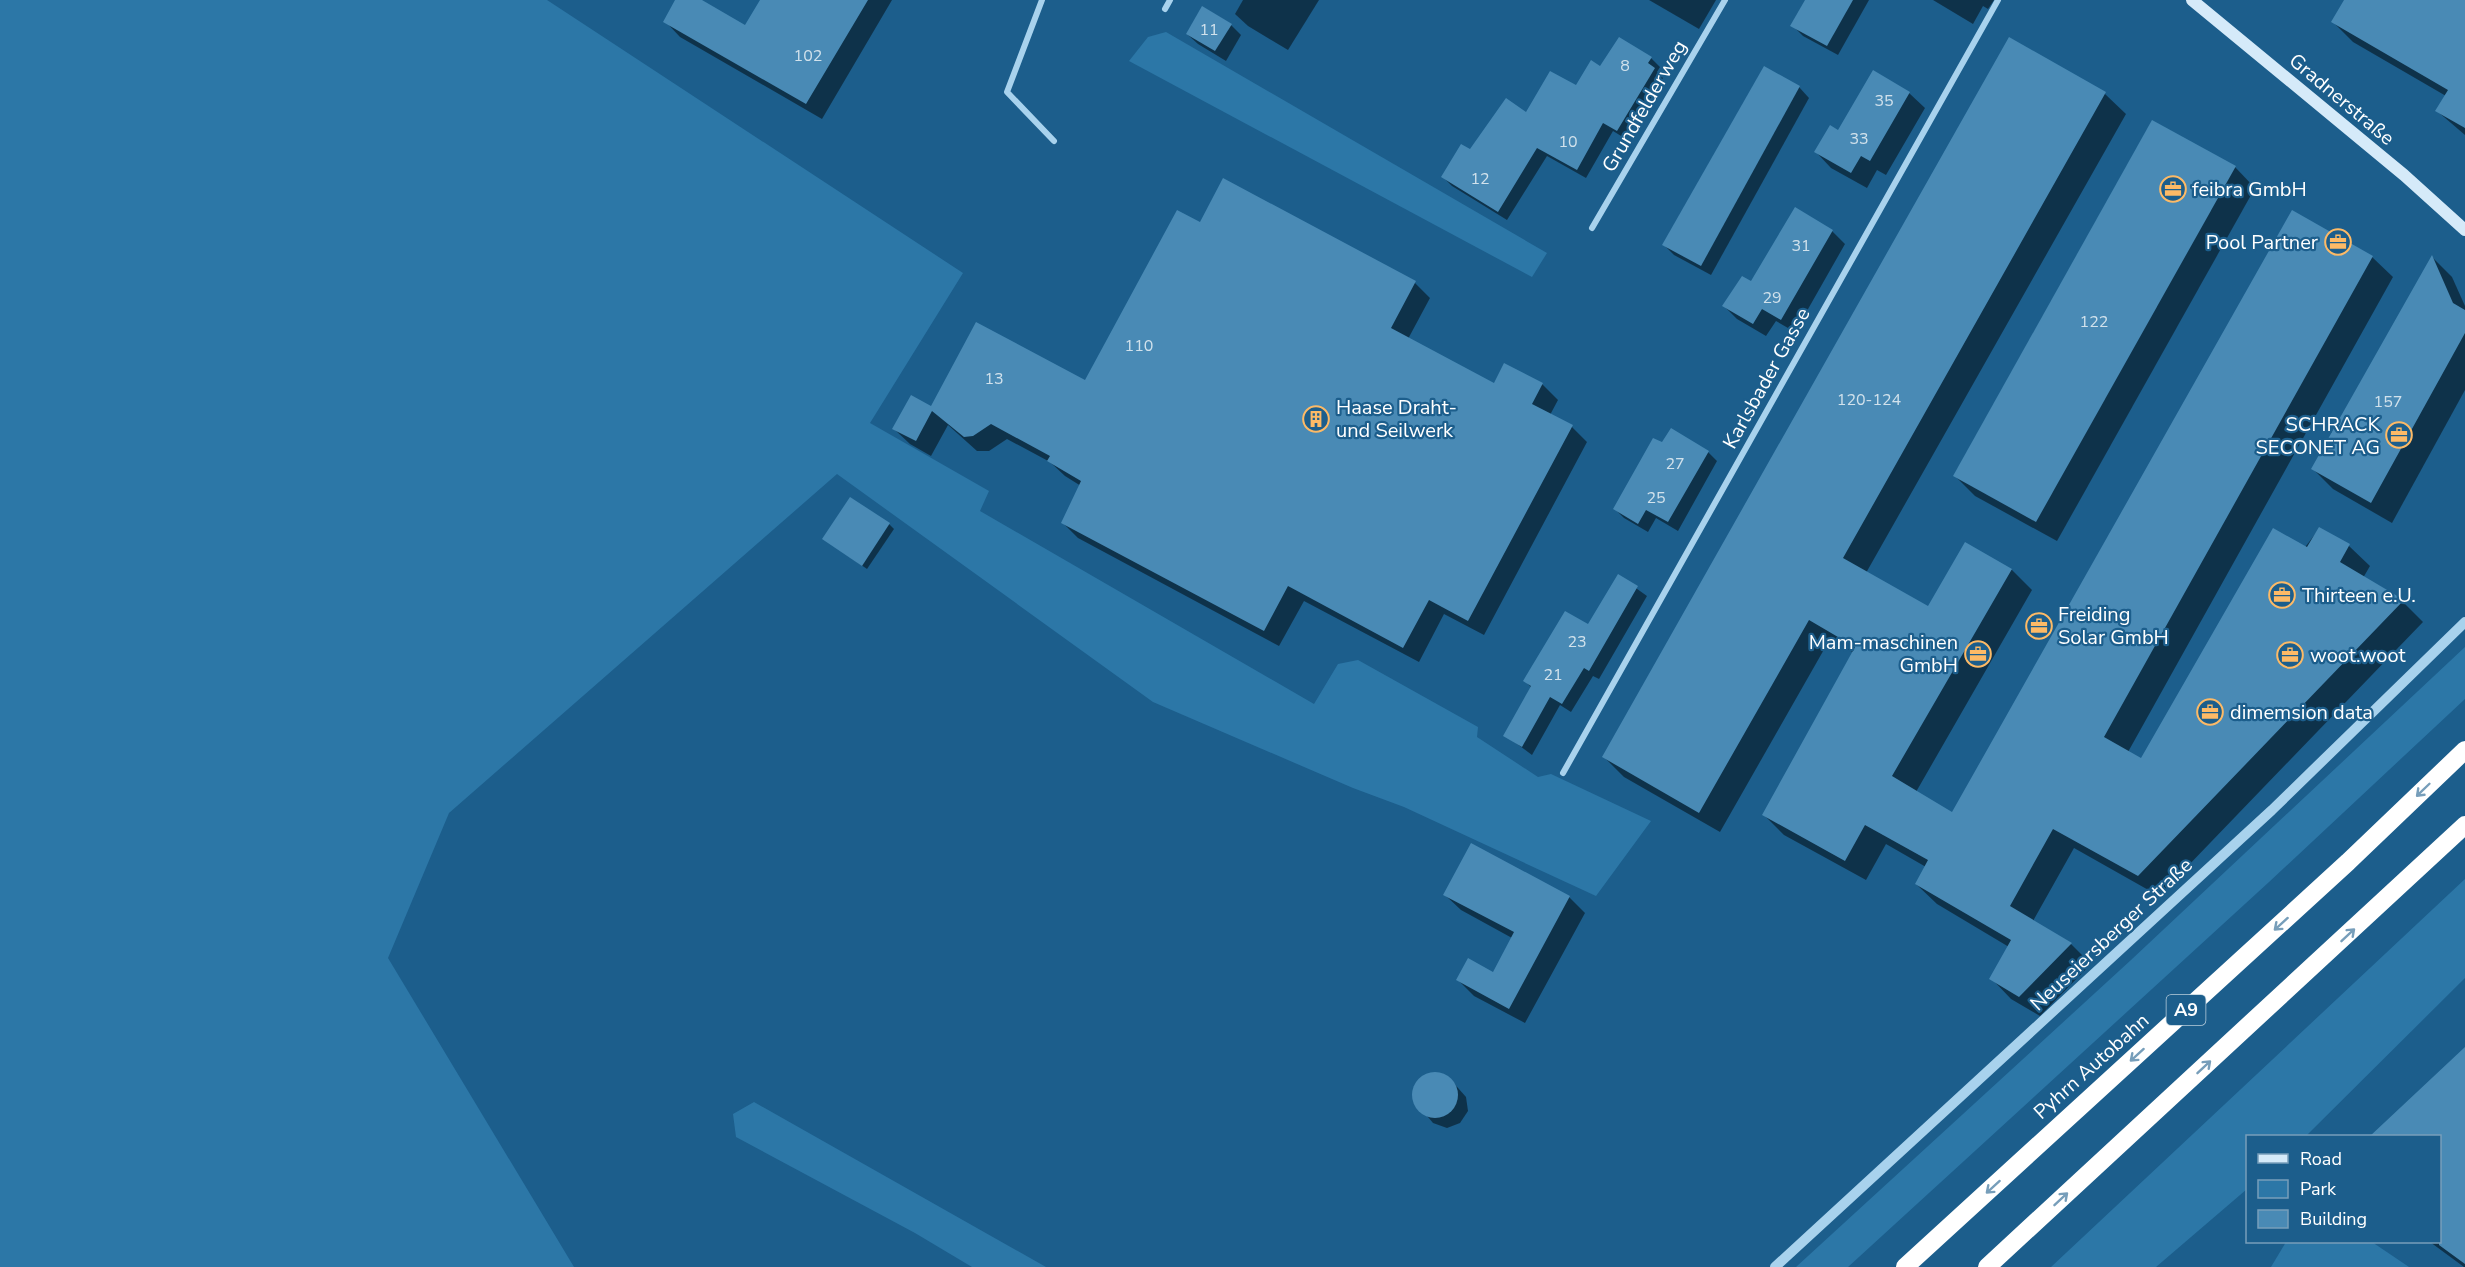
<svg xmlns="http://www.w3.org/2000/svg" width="2465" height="1267" viewBox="0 0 2465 1267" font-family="'Nunito Sans',sans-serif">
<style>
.green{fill:#2c77a7}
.shadow{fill:#0007}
.building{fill:#498ab5}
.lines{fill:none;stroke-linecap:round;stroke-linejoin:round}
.minor{stroke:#a8d2ed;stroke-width:6}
.tertiary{stroke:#a8d2ed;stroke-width:10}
.secondary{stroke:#d5eaf9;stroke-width:12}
.motorway{stroke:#fff;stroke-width:18}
.oneway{stroke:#779eba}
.labels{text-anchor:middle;stroke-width:4.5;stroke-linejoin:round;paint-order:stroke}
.number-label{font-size:16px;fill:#d2e2ec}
.shield{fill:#1c5e8c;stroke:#bbcfdc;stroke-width:1.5}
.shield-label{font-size:18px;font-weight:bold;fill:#fff}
.street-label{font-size:20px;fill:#fff;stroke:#1c5e8c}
.poi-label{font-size:20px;fill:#fff;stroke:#1c5e8c;text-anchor:start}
</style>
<rect width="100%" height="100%" fill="#1c5e8c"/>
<g class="green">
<path d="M0,0H547L963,273L870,423L989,491L980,511L1314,704L1338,664L1358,660L1478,727L1477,737L1538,777L1551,774L1651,821L1596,896L1404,807L1353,788L1153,702L837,474L449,813L388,958L574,1267H0Z"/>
<path d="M1166,32L1547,253L1532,277L1129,61L1148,37Z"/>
<path d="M2465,647V699L2269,882L1848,1267H1796L2131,960Z"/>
<path d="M2465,879V978L2306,1136H2248L2247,1189L2156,1267H2051Z"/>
<path d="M754,1102L1046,1267H972L915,1233L736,1137L733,1114Z"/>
<path d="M2286,1242H2372L2409,1267H2271Z"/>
</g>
<g class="shadow">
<path d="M677,0H699L745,27L762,0H892L822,119L680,37L665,21Z"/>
<path d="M1243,0H1319L1288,50L1248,26L1235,14Z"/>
<path d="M1649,0H1716L1699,29Z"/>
<path d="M1807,0H1869L1838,55L1803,36L1792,25Z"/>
<path d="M1933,0H1994L1988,9L1983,6L1973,24Z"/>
<path d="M2346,0H2465V135L2437,111L2446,96L2353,42L2333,22Z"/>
<path d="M1231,25L1241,35L1226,61L1198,44L1187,34Z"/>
<path d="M2009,39L2105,94L2126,114L1866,573L1929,608L1965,544L2012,570L2032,590L1916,792L1953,814L2372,257L2393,277L2128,752L2142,760L2319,529L2349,546L2370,566L2363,578L2403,602L2423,622L2159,896L2074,848L2033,921L2071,944L2091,964L2040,1016L2011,999L1991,978L2009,947L1937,904L1916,884L1926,867L1886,844L1866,880L1784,835L1764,815L1854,653L1830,639L1720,832L1624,777L1604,757Z"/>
<path d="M1651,58L1660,67L1657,72L1663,78L1626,139L1613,131L1586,178L1547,156L1507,220L1452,186L1443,177L1470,151L1577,87L1601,68Z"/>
<path d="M1799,87L1809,98L1711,275L1674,255L1664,245Z"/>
<path d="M1909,93L1925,108L1886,175L1877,170L1867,188L1831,168L1816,152L1838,132Z"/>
<path d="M2235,167L2255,188L2057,541L1975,496L1955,476Z"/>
<path d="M1200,224L1415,283L1430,298L1408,339L1494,385L1542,384L1558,400L1550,415L1572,427L1587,442L1484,635L1444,614L1419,662L1304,601L1279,646L1078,538L1063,523L1081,486L1065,476L1050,462L1007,439L989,451H977L948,425L931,456L910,444L894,429L932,408L1086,382Z"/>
<path d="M1832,231L1845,244L1795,332L1776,321L1766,336L1737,319L1724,306L1752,283Z"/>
<path d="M2432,257L2452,277L2465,306V390L2392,523L2333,489L2313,469Z"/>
<path d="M1663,445L1708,452L1717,461L1678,531L1656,518L1648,532L1624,518L1615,509Z"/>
<path d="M889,524L894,529L867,569L824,539Z"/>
<path d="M1619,576L1647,596L1599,679L1593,676L1571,712L1560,705L1532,755L1505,735L1531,687L1525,681L1589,627Z"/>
<path d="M1445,895L1569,897L1585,913L1525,1023L1474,996L1458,980L1493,974L1512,938L1461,910Z"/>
<path d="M2465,1049V1267H2464L2430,1242H2440Z"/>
<path d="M1439,1074L1451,1080L1466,1097L1468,1111L1460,1123L1447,1128L1433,1123L1414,1100V1093L1419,1080L1425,1076Z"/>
</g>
<g class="building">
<path d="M675,0H702L745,25L760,0H868L806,104L663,22Z"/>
<path d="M1805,0H1853L1827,46L1790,26Z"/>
<path d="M2344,0H2465V128L2435,111L2448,90L2331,22Z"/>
<path d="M1202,6L1232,24L1215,51L1186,34Z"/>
<path d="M1619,37L1652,57L1648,63L1655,68L1617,131L1603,123L1577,170L1537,148L1498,212L1441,177L1461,144L1470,149L1506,98L1526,112L1550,71L1576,85L1591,60L1600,66Z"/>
<path d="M2009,37L2106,92L1843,558L1928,606L1965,542L2012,569L1892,776L1952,812L2292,210L2373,256L2104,737L2141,758L2273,528L2307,547L2319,527L2350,544L2340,562L2404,600L2138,876L2053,829L2010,906L2072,943L2019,997L1989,979L2011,940L1915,884L1928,860L1865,825L1845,861L1762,815L1855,647L1809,620L1699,813L1602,757Z"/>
<path d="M1764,66L1800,86L1701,266L1662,245Z"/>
<path d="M1873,70L1910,92L1870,161L1861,156L1851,173L1814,152L1830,125L1838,130Z"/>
<path d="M2152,120L2236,166L2036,522L1953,476Z"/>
<path d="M1223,178L1416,281L1391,328L1494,383L1504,363L1543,383L1532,404L1573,425L1468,621L1429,600L1403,648L1288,586L1264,631L1061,523L1081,481L1047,461L1050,456L991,424L973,436L964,437L932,411L916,441L892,429L911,395L931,406L976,322L1085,380L1177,210L1200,222Z"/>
<path d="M1795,207L1833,230L1781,320L1762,309L1753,324L1722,306L1742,276L1751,281Z"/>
<path d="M2432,255L2453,303L2465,310V333L2371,503L2311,469Z"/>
<path d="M1671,428L1709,451L1668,522L1646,510L1638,524L1613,509L1653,438L1662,442Z"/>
<path d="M850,497L890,523L862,566L822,539Z"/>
<path d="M1618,574L1638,586L1589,671L1584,668L1562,704L1550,697L1522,747L1503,736L1531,686L1523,681L1565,611L1588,624Z"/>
<path d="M1471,843L1570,896L1509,1009L1456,980L1468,958L1493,972L1514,932L1443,895Z"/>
<path d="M2465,1047V1264L2439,1245V1137H2369Z"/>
<circle cx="1435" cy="1095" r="23"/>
</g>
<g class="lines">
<g class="minor">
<path d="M1042,0L1007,92L1054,141"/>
<path d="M1165,9L1170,0"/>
<path d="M1592,228L1725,0"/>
<path d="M1563,773L1998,0"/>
</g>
<path class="tertiary" d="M1775,1267L2272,810L2465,622"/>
<path class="secondary" d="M2192,0L2404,175L2465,230"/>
<g class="motorway">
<path d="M1905,1267L2348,862L2465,750"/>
<path d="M1987,1267L2465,825"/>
</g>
</g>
<defs><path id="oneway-shaft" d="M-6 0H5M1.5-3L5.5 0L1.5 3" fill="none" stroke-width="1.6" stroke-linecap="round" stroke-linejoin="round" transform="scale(1.5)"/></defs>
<g class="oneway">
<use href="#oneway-shaft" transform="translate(2423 790) rotate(136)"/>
<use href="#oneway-shaft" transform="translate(2281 924) rotate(138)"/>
<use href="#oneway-shaft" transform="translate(2348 935) rotate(-43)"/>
<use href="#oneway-shaft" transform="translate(2137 1055) rotate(138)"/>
<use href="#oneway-shaft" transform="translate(2204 1067) rotate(-43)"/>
<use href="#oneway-shaft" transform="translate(1993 1187) rotate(138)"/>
<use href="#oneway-shaft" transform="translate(2061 1199) rotate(-43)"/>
</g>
<defs>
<g id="office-ring" transform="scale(1.35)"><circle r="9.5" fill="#1c5e8c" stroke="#fdba66" stroke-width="1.5"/><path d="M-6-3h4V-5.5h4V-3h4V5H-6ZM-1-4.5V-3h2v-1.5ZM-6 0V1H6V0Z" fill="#fdba66"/></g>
<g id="building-ring" transform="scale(1.35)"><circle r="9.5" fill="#1c5e8c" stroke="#fdba66" stroke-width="1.5"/><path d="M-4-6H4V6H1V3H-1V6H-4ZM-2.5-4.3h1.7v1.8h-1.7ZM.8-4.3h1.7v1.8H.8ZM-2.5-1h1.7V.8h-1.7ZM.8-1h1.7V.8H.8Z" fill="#fdba66"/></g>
</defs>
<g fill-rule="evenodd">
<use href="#office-ring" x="2173" y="189"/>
<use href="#office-ring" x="2338" y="242"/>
<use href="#building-ring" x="1316" y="419"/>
<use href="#office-ring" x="2399" y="435"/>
<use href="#office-ring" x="2282" y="595"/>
<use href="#office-ring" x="2039" y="626"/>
<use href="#office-ring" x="1978" y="654"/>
<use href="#office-ring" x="2290" y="655"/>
<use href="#office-ring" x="2210" y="712"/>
</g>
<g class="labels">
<g class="number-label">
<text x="1209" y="35">11</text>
<text x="808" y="61">102</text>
<text x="1625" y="71">8</text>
<text x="1884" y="106">35</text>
<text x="1859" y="144">33</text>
<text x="1568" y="147">10</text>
<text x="1480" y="184">12</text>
<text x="1801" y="251">31</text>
<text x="1772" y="303">29</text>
<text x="2094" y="327">122</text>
<text x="1139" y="351">110</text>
<text x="994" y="384">13</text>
<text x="1869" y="405">120-124</text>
<text x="2388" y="407">157</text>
<text x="1675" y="469">27</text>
<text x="1656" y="503">25</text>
<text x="1577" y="647">23</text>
<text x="1553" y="680">21</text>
</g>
<rect class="shield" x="2166.5" y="995" width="39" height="30" rx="4.5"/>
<g class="shield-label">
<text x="2186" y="1016">A9</text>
</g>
<g class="street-label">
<text transform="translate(2342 99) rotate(40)" y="7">Gradnerstraße</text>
<text transform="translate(1644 106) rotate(-60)" y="7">Grundfelderweg</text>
<text transform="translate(1766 378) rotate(-61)" y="7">Karlsbader Gasse</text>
<text transform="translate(2111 934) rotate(-43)" y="7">Neuseiersberger Straße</text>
<text transform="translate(2091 1066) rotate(-42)" y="7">Pyhrn Autobahn</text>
</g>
<g class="poi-label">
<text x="2192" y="196">feibra GmbH</text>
<text x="2318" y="249" text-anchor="end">Pool Partner</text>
<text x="1336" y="414">Haase Draht-<tspan x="1336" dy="23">und Seilwerk</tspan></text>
<text x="2380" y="431" text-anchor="end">SCHRACK<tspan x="2380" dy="23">SECONET AG</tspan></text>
<text x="2302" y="602">Thirteen e.U.</text>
<text x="2058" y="621">Freiding<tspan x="2058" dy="23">Solar GmbH</tspan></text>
<text x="1958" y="649" text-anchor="end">Mam-maschinen<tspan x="1958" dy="23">GmbH</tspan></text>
<text x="2310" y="662">woot.woot</text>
<text x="2230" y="719">dimemsion data</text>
</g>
</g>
<rect x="2246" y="1135" width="195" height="108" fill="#1c5e8c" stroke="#779eba" stroke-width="1.5"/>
<rect x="2258" y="1154" width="30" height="9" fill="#d5eaf9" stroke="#779eba" stroke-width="1.5"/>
<text x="2300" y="1165" font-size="18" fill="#ffffff">Road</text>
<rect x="2258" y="1180" width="30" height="18" fill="#2c77a7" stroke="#779eba" stroke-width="1.5"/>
<text x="2300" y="1195" font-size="18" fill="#ffffff">Park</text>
<rect x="2258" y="1210" width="30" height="18" fill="#498ab5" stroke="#779eba" stroke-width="1.5"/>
<text x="2300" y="1225" font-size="18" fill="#ffffff">Building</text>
</svg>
